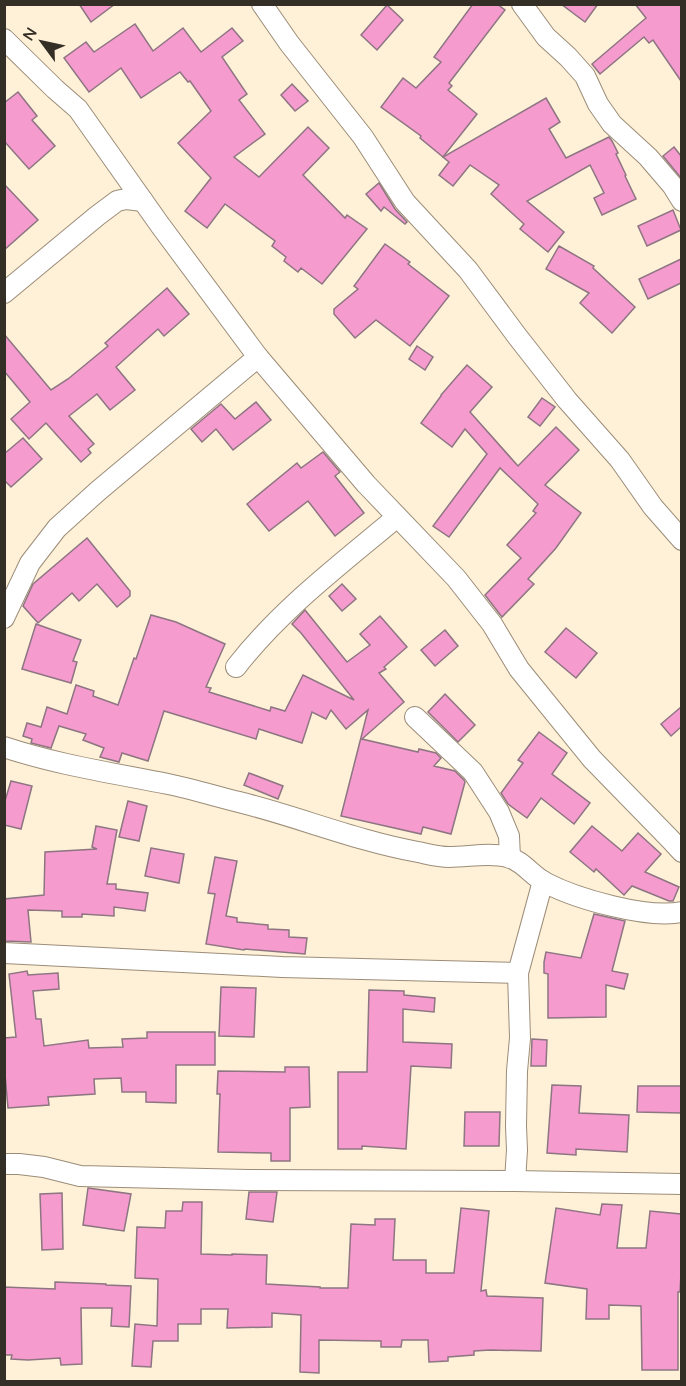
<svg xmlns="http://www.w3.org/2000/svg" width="686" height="1386" viewBox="0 0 686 1386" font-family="Quicksand,sans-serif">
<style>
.building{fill:#f59bce;stroke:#8d7582;stroke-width:1.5}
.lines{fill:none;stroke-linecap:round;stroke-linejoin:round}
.minor-casing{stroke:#9b8d78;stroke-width:22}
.minor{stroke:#fff;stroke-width:20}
</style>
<rect width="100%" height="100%" fill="#fff0d8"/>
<g class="building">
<path d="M79,4H115L91,22Z"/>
<path d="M473,4H497L505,10L449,83L452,86L448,90L477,114L443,157L420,138L421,136L381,107L403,78L416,88L441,62L434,57Z"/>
<path d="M561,4H598L585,22Z"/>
<path d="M635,4H681V81L653,40L649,43L644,37L600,74L592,64L646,18Z"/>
<path d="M387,5L403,20L377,50L361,35Z"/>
<path d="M135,24L153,51L183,28L201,52L232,28L243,41L222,57L247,94L239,100L265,134L234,157L259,177L308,127L329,148L303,175L345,218L347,215L367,229L322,284L301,268L298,272L284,261L286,257L272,246L275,241L225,204L207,228L185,211L211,178L178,143L211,111L190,81L188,82L180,72L141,98L121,68L89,92L64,58L86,42L94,52Z"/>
<path d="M292,84L308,101L295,111L281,95Z"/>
<path d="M18,92L37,116L32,120L55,146L29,169L4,141V103Z"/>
<path d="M546,98L560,122L549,129L566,158L609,137L612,141L618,153L616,154L626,175L625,176L636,199L602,215L594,198L604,193L590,165L527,201L564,232L548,252L520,229L524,224L491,194L499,185L470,165L453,186L439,175L449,162L443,157Z"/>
<path d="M674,147L681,156V178L663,156Z"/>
<path d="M379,183L395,209L407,222L405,224L384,207L381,211L366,194Z"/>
<path d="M4,184L38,220L4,250Z"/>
<path d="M673,210L681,230L647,246L638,226Z"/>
<path d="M385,244L410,262L408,264L449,296L410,346L376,320L355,338L334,314V309L358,289L354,286Z"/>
<path d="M559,246L594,266L593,268L635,307L612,333L580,303L589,293L546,269Z"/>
<path d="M681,259V283L648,299L639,279Z"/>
<path d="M167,288L189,314L164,336L158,329L116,367L135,390L110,410L97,394L69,416L94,444L88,449L91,453L81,462L46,423L29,439L11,419L30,402L4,371V334L51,390L68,379L108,346L105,343Z"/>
<path d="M417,346L433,357L425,370L409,359Z"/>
<path d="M467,365L492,387L470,412L518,466L556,427L579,450L545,485L581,513L556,548L528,579L534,584L502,617L485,595L521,558L507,545L536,513L533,511L538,504L500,468L449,537L433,526L487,454L465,429L452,447L421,423L441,396V395Z"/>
<path d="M542,398L555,407L540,426L528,417Z"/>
<path d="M256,402L271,420L233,450L216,429L202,442L191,429L221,404L235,419Z"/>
<path d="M23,438L42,459L11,487L4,480V454Z"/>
<path d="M323,452L340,472L335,476L364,513L335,536L308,501L269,531L247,504L297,463L301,468Z"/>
<path d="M87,538L130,591V596L117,607L97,584L79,601L72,593L38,623L23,606L33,584Z"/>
<path d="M342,584L356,599L342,611L329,596Z"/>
<path d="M305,610L347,662L370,645L360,634L380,616L407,647L384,667L386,669L379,673L404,702L362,739L418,752L419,749L436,753L441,758L434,766L455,771L464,780L465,782L451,834L423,827L421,834L341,816L368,710L346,729L331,710L326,719L312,712L302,743L259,729L256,739L164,711L148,761L122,753L119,762L100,757L104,748L83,740L86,734L59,726L51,748L31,743L32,739L23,736L27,723L41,727L47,707L67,714L76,685L94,691L93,696L118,705L134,658L136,659L151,615L176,622L225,644L206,687L211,688L209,692L270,711L271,707L285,711L303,675L354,700L301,633L292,624Z"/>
<path d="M36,624L81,640L73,661L77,662L71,683L22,669Z"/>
<path d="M566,628L597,653L576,678L545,652Z"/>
<path d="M445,630L458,646L435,666L421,650Z"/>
<path d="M445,694L475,725L458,742L428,712Z"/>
<path d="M681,707V727L671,736L661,724Z"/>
<path d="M539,732L567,753L552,774L590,803L574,824L541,798L527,818L508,804L501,793L523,763L518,760Z"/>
<path d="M249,773L283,786L278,799L244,785Z"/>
<path d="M11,781L32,786L21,829L4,825V804Z"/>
<path d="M128,801L147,806L139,841L119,837Z"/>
<path d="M96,826L117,830L107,884H116V889L148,893L145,911L114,907V916L82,914V917H62V911L28,910L31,942L5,941L4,899L44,895L45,852L97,849L92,847Z"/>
<path d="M592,826L622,851L638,833L661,854L645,872L679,887L673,901H669L632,886L624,895L596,869L594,872L570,852Z"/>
<path d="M151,848L184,854L179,883L145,876Z"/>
<path d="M215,857L237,861L226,916L237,918V922L268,925V929L289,930V937L307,938L305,954L245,949L244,950L206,944L215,894L208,893Z"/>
<path d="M594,914L625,921L612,971L628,974L624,989L606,985V1017L548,1018V974L544,973V962L546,952L581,958Z"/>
<path d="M27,971L28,975L58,973L59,989L33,991L36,1019H41L44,1046L88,1040L89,1048L123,1047L122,1039L147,1038V1032H215V1065H176V1103L146,1102V1092H122L121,1078L94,1079L95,1094L48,1097L49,1105L8,1108L4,1063V1038L16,1037L9,974Z"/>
<path d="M221,987L256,988L254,1037L219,1036Z"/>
<path d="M369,990L404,991V995L435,998L434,1012L403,1009V1042L452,1044L451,1068L411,1066L406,1149L362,1146V1149H338V1072H367Z"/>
<path d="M532,1039L547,1040L546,1066H531Z"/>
<path d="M285,1067H309L310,1107L290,1108V1161H271V1153L218,1152L220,1094H217L218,1071L285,1072Z"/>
<path d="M552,1085L581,1086L579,1113L629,1115L627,1152L576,1149V1155L547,1153Z"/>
<path d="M638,1086H681V1113L637,1112Z"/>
<path d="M465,1112H500L499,1146H464Z"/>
<path d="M88,1188L131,1194L124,1231L83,1225Z"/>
<path d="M249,1192H277L273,1222L246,1219Z"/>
<path d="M62,1193L63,1249L42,1250L40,1194Z"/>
<path d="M183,1202H202L201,1254L232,1255V1254L267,1255L266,1284L320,1287V1288H348L351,1224L375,1225V1219H395L393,1260H426V1273H454L461,1208L489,1211L481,1291L486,1290L487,1296L543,1298L541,1351L490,1350L474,1351V1355L448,1357V1361L429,1362L428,1340H402L401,1347H381V1341L319,1340V1373L300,1372L301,1315L272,1313V1327L227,1328L228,1309H201V1324H178V1341H153L151,1367L132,1366L135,1324L157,1326L158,1279L135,1278L137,1227L165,1228L166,1211H182Z"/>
<path d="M602,1204L622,1205L617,1248H646L650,1211L681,1214V1273L680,1292H678V1370H642L641,1306L609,1305V1319H586L587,1289L545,1283L556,1208L600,1215Z"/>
<path d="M55,1282L106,1284V1285L131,1286L129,1327L111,1326L112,1308H81L82,1364L61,1365L60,1358L28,1360L11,1359L12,1355H4V1287L55,1289Z"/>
</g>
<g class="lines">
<g class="minor-casing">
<g id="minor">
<path d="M262,4L289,43L363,137L405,202L468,270L517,336L567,400L620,460L653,507L682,540"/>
<path d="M522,4L546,37L568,57L585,76L598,104L612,124L648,157L672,185L682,201"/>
<path d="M4,39L55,89L78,109L160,225L258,357L366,484L456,578L492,624L519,669L592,759L670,839L682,852"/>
<path d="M4,293L97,216L117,201L126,199L143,201"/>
<path d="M4,618L30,563L57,528L98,491L258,357"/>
<path d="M236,667C281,609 341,564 397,517"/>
<path d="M415,717L473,772L499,812L509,836L510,858"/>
<path d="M4,747C58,765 113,773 168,784C192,789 215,796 239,802C299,817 357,841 418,852C428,854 439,857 449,857C469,857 489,852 508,857C523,861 532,876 546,883C577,899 647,919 682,912"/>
<path d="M4,953L282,967L518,973"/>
<path d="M4,1164H19L44,1167L80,1176L248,1180L515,1181L682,1184"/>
<path d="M515,1181L517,1150L516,1126L517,1071L520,1038L518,973L543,881"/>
</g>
</g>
<use href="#minor" class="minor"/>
</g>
<rect width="686" height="1386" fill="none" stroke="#342f26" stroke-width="12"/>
<g transform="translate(42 42) rotate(303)" stroke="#fff0d8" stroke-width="4.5" paint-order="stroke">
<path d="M0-4.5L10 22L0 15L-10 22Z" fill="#342f26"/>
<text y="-9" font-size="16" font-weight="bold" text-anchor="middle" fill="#342f26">N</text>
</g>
</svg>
